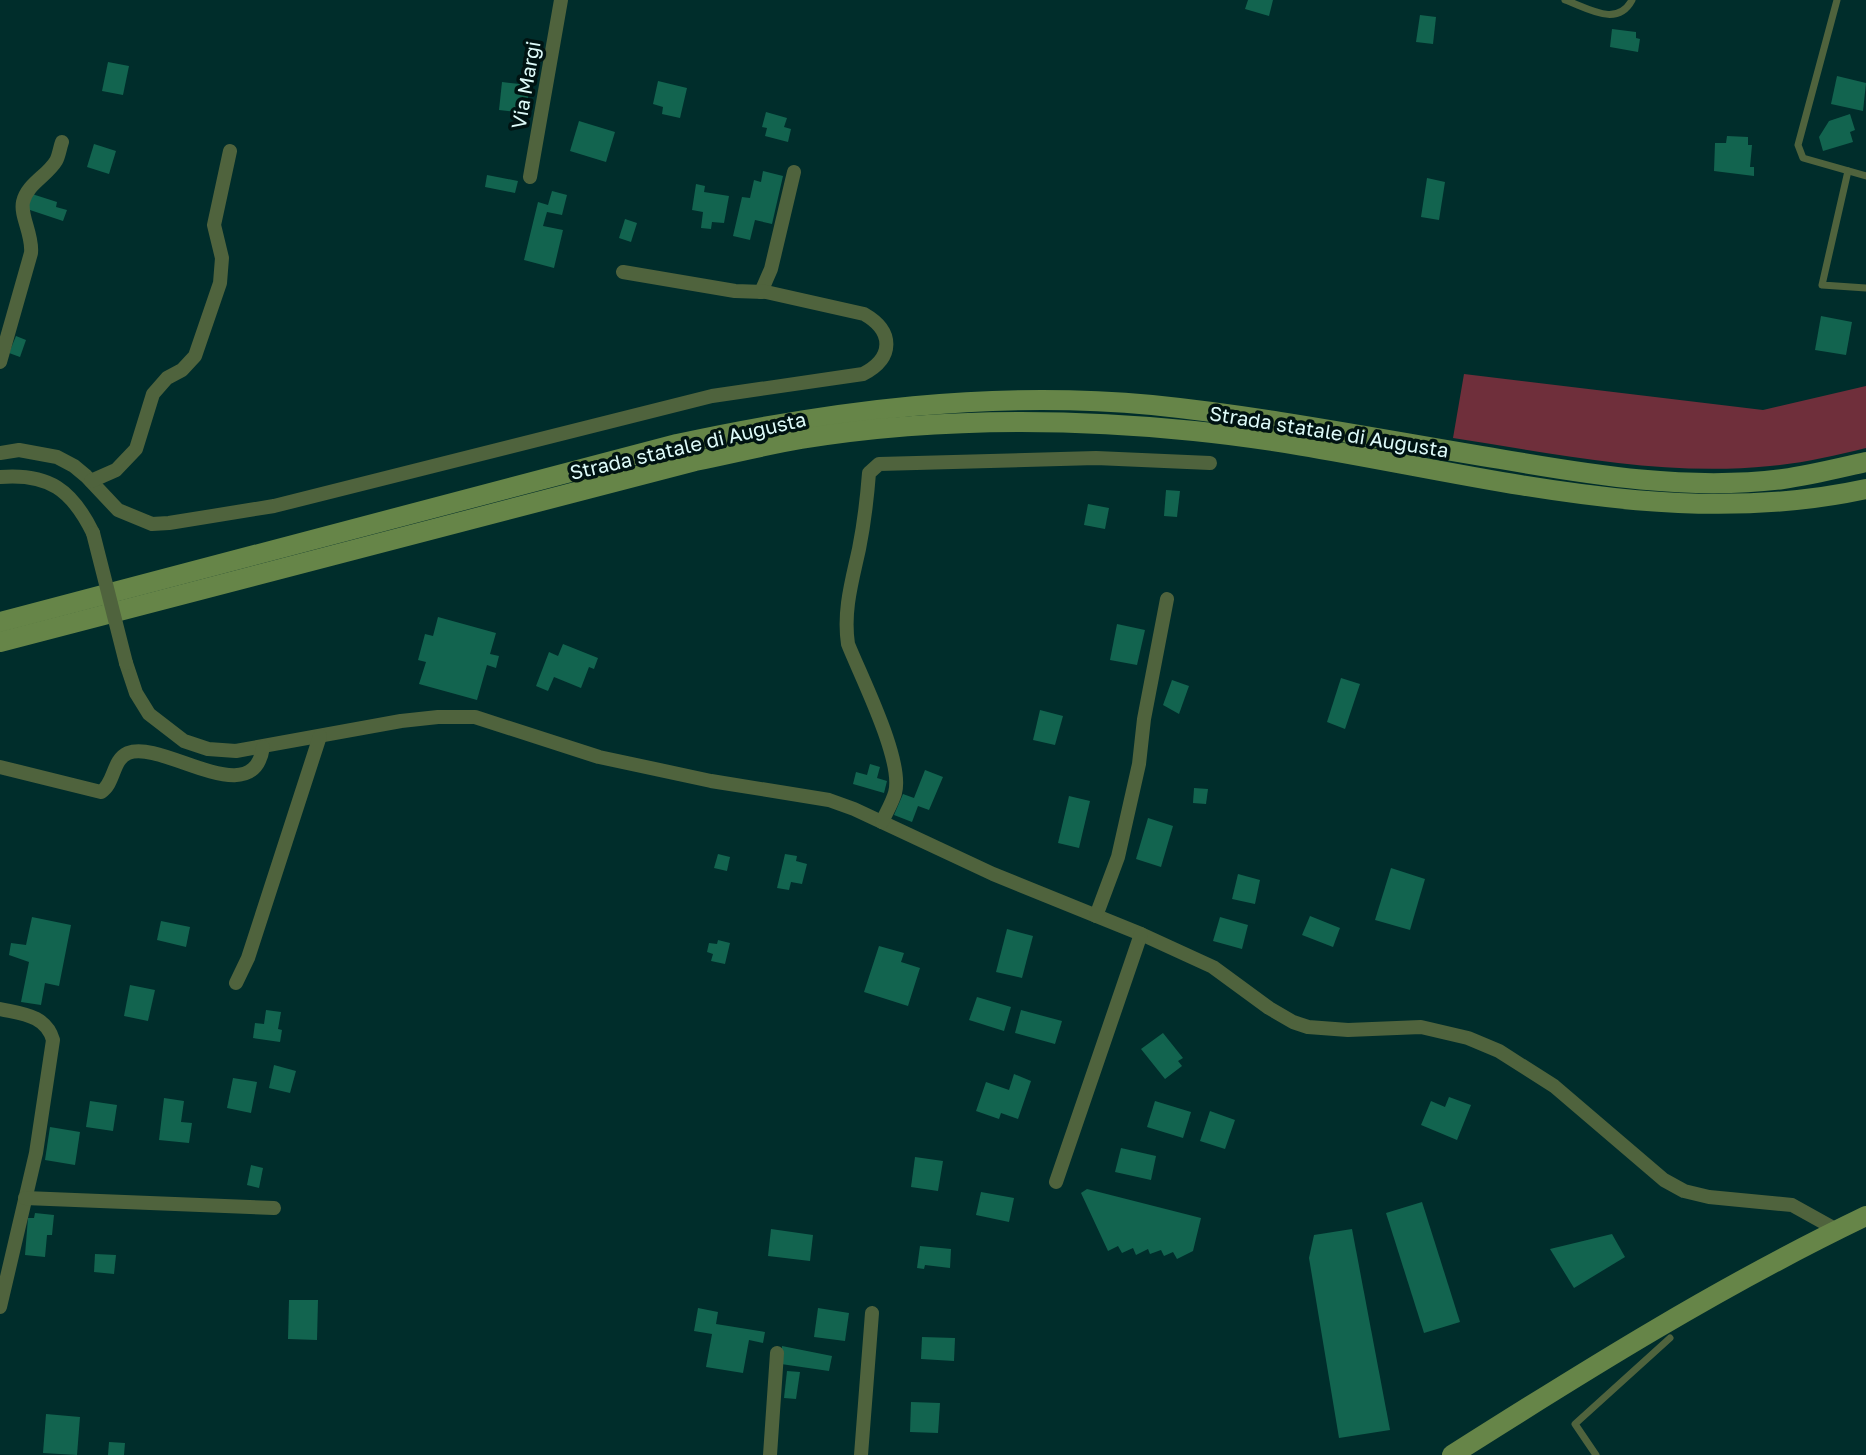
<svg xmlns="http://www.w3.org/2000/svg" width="1866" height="1455" viewBox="0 0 1866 1455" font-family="'Golos Text',sans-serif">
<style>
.green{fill:#6f2f3b}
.building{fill:#12644f}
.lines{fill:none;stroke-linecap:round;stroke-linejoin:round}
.lane{stroke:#4f633d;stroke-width:7}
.street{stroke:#4f633d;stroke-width:14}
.secondary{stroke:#668548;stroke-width:20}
.street-bridge{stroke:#4f633d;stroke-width:14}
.labels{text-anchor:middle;stroke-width:7;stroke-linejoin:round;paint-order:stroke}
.street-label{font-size:20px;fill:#defbf9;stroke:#001312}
</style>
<rect width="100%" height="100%" fill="#002d2b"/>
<path class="green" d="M1464,374L1763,410L1866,386V448C1834,456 1803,463 1770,466C1664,477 1558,454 1453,438Z"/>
<g class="building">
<path d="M1248,0H1273L1269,16L1245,9Z"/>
<path d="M1420,15L1436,17L1433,44L1416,42Z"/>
<path d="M1612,29L1636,32V38L1640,39L1638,52L1610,47Z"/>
<path d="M108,62L129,66L123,95L102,91Z"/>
<path d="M1837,76L1866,83L1863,111L1831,104Z"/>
<path d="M658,81L687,88L680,118L662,114L663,107L653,104Z"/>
<path d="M502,82L529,85L527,113L499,110Z"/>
<path d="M766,112L787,118L784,127L791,129L788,142L765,136L767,128L762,127Z"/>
<path d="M1850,114L1855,130L1850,132L1853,142L1823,151L1819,137L1829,121Z"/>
<path d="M579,121L615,132L606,162L570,151Z"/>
<path d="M1727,136L1748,137V145H1752L1750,167H1754V176L1714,171L1715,143H1726Z"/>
<path d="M94,144L116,151L109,174L87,167Z"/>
<path d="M763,171L783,176L772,224L755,220L750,240L733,236L742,197L750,198L754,180L761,182Z"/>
<path d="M487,175L518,181L515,193L485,187Z"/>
<path d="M1427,178L1445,182L1439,220L1421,217Z"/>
<path d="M696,184L705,186L704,192L729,196L724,223L712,222L711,229L701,228L703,212L692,210Z"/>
<path d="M552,191L567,195L562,215L547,212L543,226L563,230L554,268L524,260L538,202L548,205Z"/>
<path d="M32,194L57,202L56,207L67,210L63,221L27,209Z"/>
<path d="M625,219L637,223L631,242L619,238Z"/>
<path d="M1821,316L1852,322L1846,355L1815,350Z"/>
<path d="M16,336L26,340L20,357L9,353Z"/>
<path d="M1166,490L1180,491L1177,517L1164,516Z"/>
<path d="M1088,504L1109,508L1105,529L1084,525Z"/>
<path d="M438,617L496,633L490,654L499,656L496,668L487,665L477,700L419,684L426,662L418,660L425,634L433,636Z"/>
<path d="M1117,624L1145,630L1137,665L1110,660Z"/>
<path d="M563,644L598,658L594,669L589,667L581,688L554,677L548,691L536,686L549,652L558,656Z"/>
<path d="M1341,678L1360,684L1345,729L1327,722Z"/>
<path d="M1172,680L1189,686L1179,714L1163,705Z"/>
<path d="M1040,710L1063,716L1055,745L1033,740Z"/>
<path d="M870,764L880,767L877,778L887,781L884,793L853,784L856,772L867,775Z"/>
<path d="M925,770L943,777L929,810L918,806L912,822L894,815L903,794L914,798Z"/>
<path d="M1194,788L1208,789L1206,804L1193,803Z"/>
<path d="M1069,796L1090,801L1079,848L1058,843Z"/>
<path d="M1148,818L1173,826L1161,867L1136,859Z"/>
<path d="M718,854L730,857L727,871L714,868Z"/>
<path d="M785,854L797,856L796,861L807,864L802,884L791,882L789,890L777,888Z"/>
<path d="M1391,868L1425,879L1410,930L1375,920Z"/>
<path d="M1238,874L1260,880L1255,904L1232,899Z"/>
<path d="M1310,916L1340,928L1333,947L1302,935Z"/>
<path d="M32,917L71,925L59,986L45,983L41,1005L21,1002L29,962L9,955L11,943L26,945Z"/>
<path d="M1220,917L1248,925L1242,949L1213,941Z"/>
<path d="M161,921L190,927L186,947L157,940Z"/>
<path d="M1007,929L1033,936L1022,978L996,972Z"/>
<path d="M718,940L730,943L725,964L711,961L713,954L707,952L709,943L717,944Z"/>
<path d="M879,946L904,953L901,962L920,968L908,1006L864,992Z"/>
<path d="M130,985L155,990L148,1021L124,1016Z"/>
<path d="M977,997L1011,1007L1004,1031L969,1020Z"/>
<path d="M266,1010L281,1012L278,1029L282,1030L280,1042L253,1038L255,1023L264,1024Z"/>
<path d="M1021,1010L1062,1021L1055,1044L1015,1033Z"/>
<path d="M1163,1033L1183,1058L1178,1061L1182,1066L1165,1079L1141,1049Z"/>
<path d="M274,1065L296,1071L290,1093L269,1088Z"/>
<path d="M1014,1074L1031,1081L1018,1119L1001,1113L999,1119L976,1111L986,1082L1009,1090Z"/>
<path d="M233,1078L257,1082L251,1113L227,1108Z"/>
<path d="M1449,1097L1471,1105L1457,1140L1421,1125L1431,1101L1445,1107Z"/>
<path d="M164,1098L184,1101L181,1122L192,1123L189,1143L159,1140Z"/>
<path d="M90,1101L117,1105L113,1131L86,1127Z"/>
<path d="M1155,1101L1191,1112L1183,1138L1147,1127Z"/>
<path d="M1210,1111L1235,1120L1225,1149L1200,1141Z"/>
<path d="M50,1127L80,1132L75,1165L45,1160Z"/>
<path d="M1121,1148L1156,1156L1151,1180L1115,1172Z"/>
<path d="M915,1157L943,1161L938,1191L911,1187Z"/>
<path d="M251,1165L263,1168L259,1188L247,1185Z"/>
<path d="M1087,1189L1201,1218L1193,1251L1177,1259L1173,1252L1164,1256L1161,1250L1150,1254L1148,1249L1136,1255L1133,1248L1122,1253L1118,1246L1108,1251L1081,1193Z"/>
<path d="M981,1192L1014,1198L1009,1222L976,1215Z"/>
<path d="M1422,1202L1460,1322L1424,1333L1386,1213Z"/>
<path d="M35,1213L54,1215L52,1235H47L45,1257L25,1255L28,1218H34Z"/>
<path d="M771,1229L813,1235L810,1261L768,1256Z"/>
<path d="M1352,1229L1390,1430L1339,1438L1309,1258L1314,1235Z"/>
<path d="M1612,1234L1625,1257L1574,1288L1550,1249Z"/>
<path d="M920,1246L951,1249L950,1268L925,1265L924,1269L917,1268Z"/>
<path d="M95,1254L116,1255L114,1274L94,1272Z"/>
<path d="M289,1300H318L317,1340L288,1339Z"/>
<path d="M698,1308L718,1312L716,1324L765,1332L763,1343L749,1340L743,1373L706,1367L712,1334L694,1331Z"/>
<path d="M818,1308L849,1313L845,1341L814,1337Z"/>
<path d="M922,1337L955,1338L954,1361L921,1359Z"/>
<path d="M782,1346L832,1356L829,1371L781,1364Z"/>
<path d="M787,1371L800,1372L796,1399L784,1398Z"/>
<path d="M911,1402L940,1403L938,1433L910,1432Z"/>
<path d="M46,1414L80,1417L77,1455L43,1453Z"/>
<path d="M109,1442L125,1443L124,1455H108Z"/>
</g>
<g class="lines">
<g class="lane">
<path d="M1565,0C1588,8 1617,28 1632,0"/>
<path d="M1837,0L1798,145L1803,158L1866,176"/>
<path d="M1848,171L1822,285L1866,288"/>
<path d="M1596,1455L1575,1424L1670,1338"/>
</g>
<g class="street">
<path d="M530,177L561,0"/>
<path d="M761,292L771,269L794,172"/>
<path d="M0,362L31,253C33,235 20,216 23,202C27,184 47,176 56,161C59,156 60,147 62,142"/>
<path d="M0,453L19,450L57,457L74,466L86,476L118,510L152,524L169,523L274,506L712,396L863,374C894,358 894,331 864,314L766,292L735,291L623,272"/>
<path d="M0,477C49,473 72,490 93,533"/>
<path d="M91,481L116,470L136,449L153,394L167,378L182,370L195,356L220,283L222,258L214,225L230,151"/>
<path d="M126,663L136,693L149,714L184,741L208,749L236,751L401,721L438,717H475L599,757L711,781L829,800L854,809L993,874L1141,934L1213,967L1269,1008L1293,1022L1308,1027L1348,1030L1421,1027L1468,1038L1499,1051L1554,1086L1664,1180L1684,1191L1709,1197L1792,1205L1837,1230"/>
<path d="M0,767L101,792C115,783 112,760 128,753C163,739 253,814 263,747"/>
<path d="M882,822C886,813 892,803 895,793C904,761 861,677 848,644C843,611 852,581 859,549C864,524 867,499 869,473L879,464L1096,458L1210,463"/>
<path d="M1096,916L1118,857L1139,764L1144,719L1167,599"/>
<path d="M236,983L248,958L320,736"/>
<path d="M0,1009C22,1014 46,1015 53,1040L36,1153L0,1307"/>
<path d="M1056,1182L1141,934"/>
<path d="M25,1198L274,1208"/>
<path d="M770,1455L777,1353"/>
<path d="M861,1455L872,1313"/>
</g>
<g class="secondary">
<path d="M0,622L677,444C835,410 991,390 1152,405C1269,417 1384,440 1500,459C1592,475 1689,491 1783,479C1811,475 1839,468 1866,462"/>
<path d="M0,642L695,461C730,454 766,445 801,439C931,418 1064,418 1194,431C1417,453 1642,538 1866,489"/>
<path d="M1452,1455C1586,1370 1722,1285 1866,1216"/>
</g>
<path class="street-bridge" d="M93,533L126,663"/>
</g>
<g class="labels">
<g class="street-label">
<text transform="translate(526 85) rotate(-80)" y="7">Via Margi</text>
<text transform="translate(1329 432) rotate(9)" y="7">Strada statale di Augusta</text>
<text transform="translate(688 446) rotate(-13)" y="7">Strada statale di Augusta</text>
</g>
</g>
</svg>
